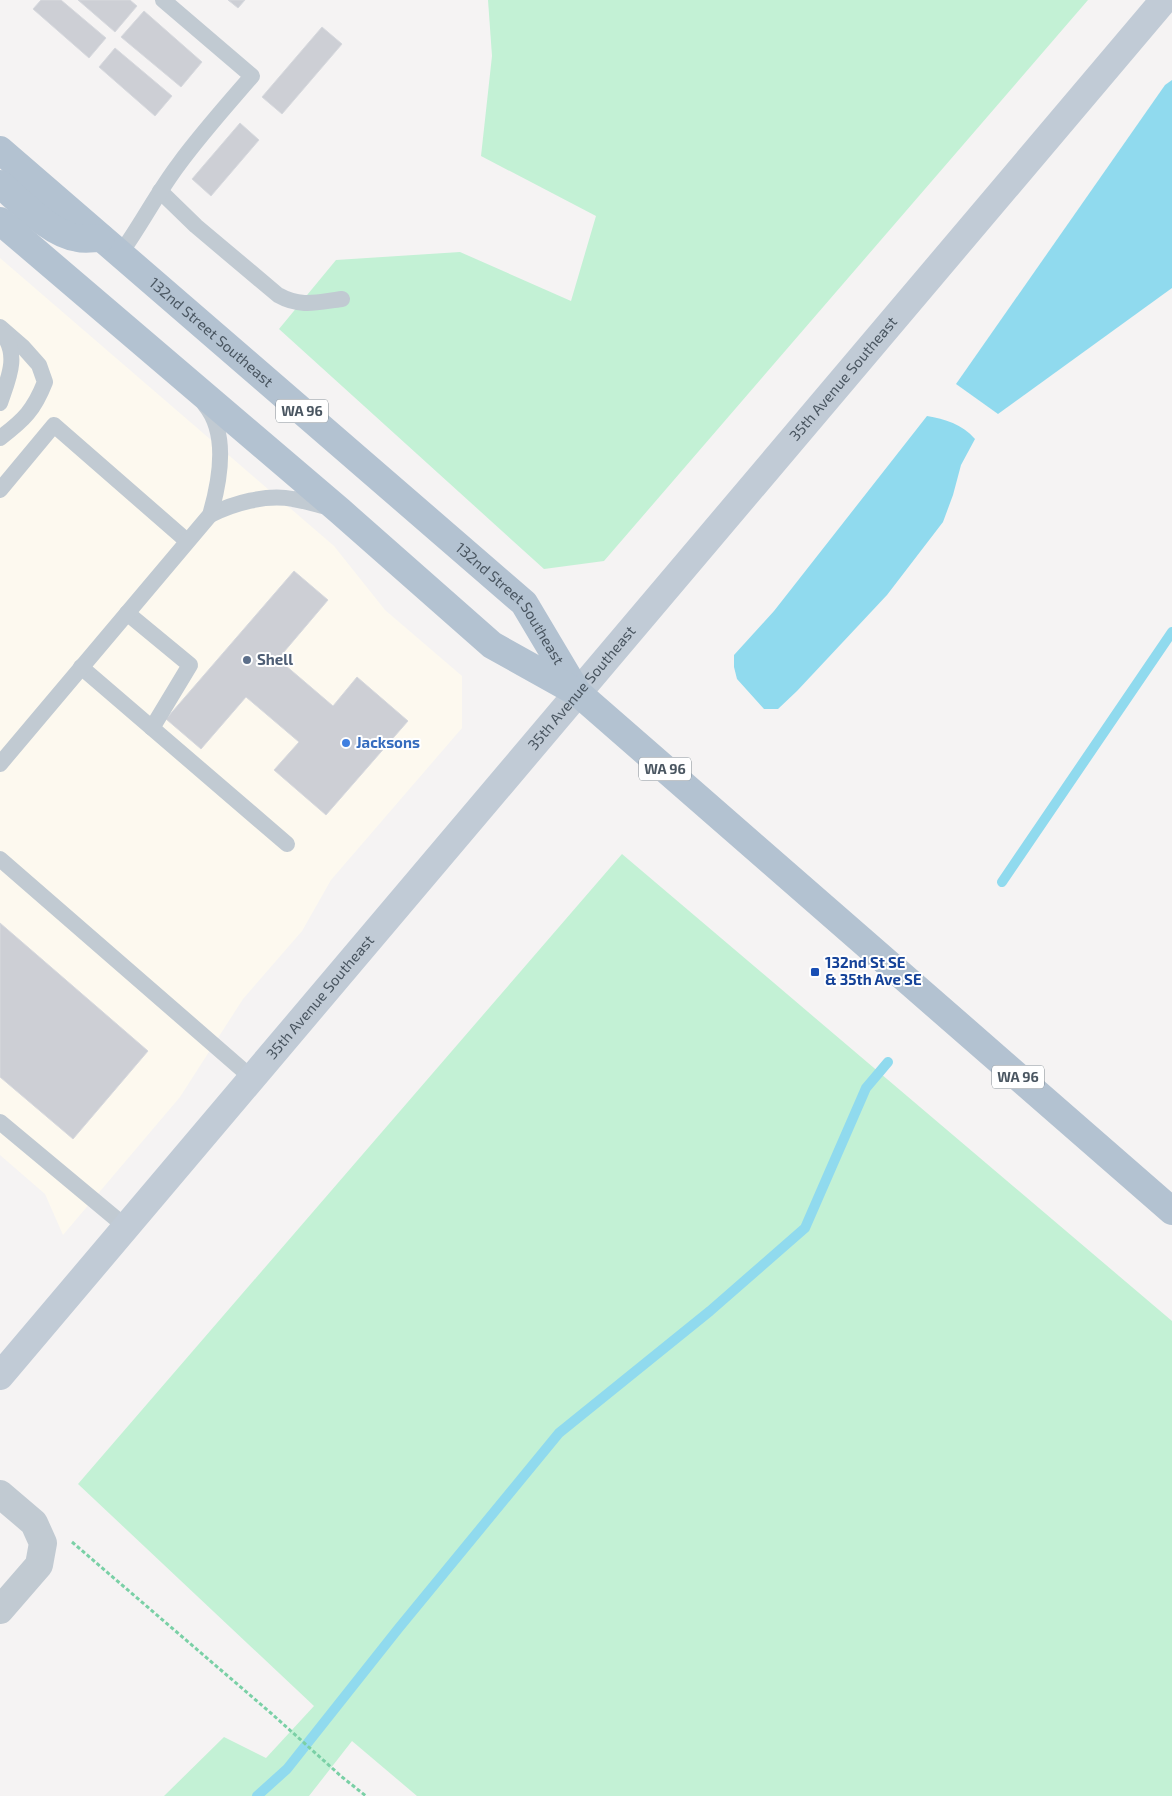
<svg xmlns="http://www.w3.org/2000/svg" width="1172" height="1796" viewBox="0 0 1172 1796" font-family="'Exo 2',sans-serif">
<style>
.commercial{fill:#fdf9ef}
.green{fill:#c3f1d5}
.water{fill:#90daee}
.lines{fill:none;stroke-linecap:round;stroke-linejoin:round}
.stream{stroke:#90daee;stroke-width:10}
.building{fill:#cdcfd5;stroke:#d7d9de}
.path{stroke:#7ad0a6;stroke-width:3;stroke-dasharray:4 2.5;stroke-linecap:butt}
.lane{stroke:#c1cad2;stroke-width:16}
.street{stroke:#c1cad2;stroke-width:28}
.secondary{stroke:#c1cbd6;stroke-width:28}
.primary{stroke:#b3c2d1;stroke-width:28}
.service-dot{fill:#5c6f8a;stroke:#fff;stroke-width:2}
.shop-dot{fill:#3f7fe0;stroke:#fff;stroke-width:2}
.transit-dot{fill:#1a4fb4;stroke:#fff;stroke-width:2}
.labels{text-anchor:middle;stroke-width:4;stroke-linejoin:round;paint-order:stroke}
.shield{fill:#fff;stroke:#808990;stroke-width:1}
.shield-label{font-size:14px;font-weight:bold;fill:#4a5661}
.street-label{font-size:15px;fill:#4a5661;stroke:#fff}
.service-label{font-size:15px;font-weight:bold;fill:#4e5e75;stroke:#fff;text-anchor:start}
.shop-label{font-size:15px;font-weight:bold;fill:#366cbe;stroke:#fff;text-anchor:start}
.transit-label{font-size:15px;font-weight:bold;fill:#164399;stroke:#fff;text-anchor:start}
</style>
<rect width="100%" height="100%" fill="#f5f3f3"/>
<path class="commercial" d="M0,258L334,546L385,610L462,676V728L331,880L302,931L243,999L180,1097L63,1235L45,1194L0,1155Z"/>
<g class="green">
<path d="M488,0H1088L604,561L544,569L279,329L336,260L460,252L571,301L596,216L481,156L492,56Z"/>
<path d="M622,854L1172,1321V1796H417L352,1741L309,1796H164L224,1737L266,1758L314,1706L78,1484Z"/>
</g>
<g class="water">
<path d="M1172,80V288L998,414L956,384L1165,85Z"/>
<path d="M927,416C945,419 962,424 975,439L961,465L953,495L943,522L887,595L797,691L778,709H764L737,679L734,667V655L774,611Z"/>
</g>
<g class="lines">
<g class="stream">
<path d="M1002,882L1172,632"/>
<path d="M257,1796L287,1769L398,1629L559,1433L710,1311L805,1228L866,1088L888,1062"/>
</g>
</g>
<g class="building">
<path d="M41,0H61L106,38L89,58L33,9Z"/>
<path d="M78,0H130L137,6L115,32Z"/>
<path d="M228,0H245L238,8Z"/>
<path d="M144,11L202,62L181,87L121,37Z"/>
<path d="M322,27L342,44L282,114L262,97Z"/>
<path d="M115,48L172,96L155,116L99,67Z"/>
<path d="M240,123L259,140L211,196L192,179Z"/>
<path d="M294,571L328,600L278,659L333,706L357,677L408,721L326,815L274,770L299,742L246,697L201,749L166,719Z"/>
<path d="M0,923L148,1051L73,1139L0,1077Z"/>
</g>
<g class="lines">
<path class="path" d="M72,1542L272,1714L342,1777L366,1796"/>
<g class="lane">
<path d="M160,191L196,226L278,295C301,308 318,302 342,299"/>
<path d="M120,254C141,225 157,193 179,164C201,134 227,105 252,76L163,0"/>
<path d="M0,327L23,347L39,365L45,382C34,410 24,420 0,438"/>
<path d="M0,403C8,379 20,355 2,333"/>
<path d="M0,490L54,425L187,541"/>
<path d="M210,515C234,503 266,494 293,499C306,501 318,505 331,508"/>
<path d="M127,613L190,665L152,728"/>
<path d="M81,667L287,844"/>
<path d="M0,764L210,515C220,481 229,434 205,405"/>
<path d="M0,859L252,1078"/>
<path d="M0,1122L126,1227"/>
</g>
<path class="street" d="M0,1494L34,1523L43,1543L39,1565L0,1610"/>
<path class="secondary" id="s1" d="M0,1376L1164,0"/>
<g class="primary">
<path id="s2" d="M0,150L524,603L577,692"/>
<path d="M0,184C21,202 50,234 78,238C85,240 94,238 101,238"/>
<path d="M0,221L340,511L492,645L578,693L1172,1211"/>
</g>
</g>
<circle class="service-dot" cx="247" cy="660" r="5"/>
<circle class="shop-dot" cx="346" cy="743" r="5"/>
<rect class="transit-dot" x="810" y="967" width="10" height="10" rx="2.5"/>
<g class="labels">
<g class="shield">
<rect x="276" y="399.5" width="52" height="23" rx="4"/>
<rect x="639" y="757.5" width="52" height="23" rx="4"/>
<rect x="992" y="1065.5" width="52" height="23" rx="4"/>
</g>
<g class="shield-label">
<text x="302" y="416">WA 96</text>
<text x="665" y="774">WA 96</text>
<text x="1018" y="1082">WA 96</text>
</g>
<g class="street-label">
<text dy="5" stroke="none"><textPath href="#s2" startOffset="279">132nd Street Southeast</textPath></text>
<text dy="5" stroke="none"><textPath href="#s1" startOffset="1306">35th Avenue Southeast</textPath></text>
<text dy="5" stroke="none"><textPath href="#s2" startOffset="684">132nd Street Southeast</textPath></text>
<text dy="5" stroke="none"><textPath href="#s1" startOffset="901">35th Avenue Southeast</textPath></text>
<text dy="5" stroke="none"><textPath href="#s1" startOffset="496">35th Avenue Southeast</textPath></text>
</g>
<g class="service-label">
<text x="257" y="665">Shell</text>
</g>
<g class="shop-label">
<text x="356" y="748">Jacksons</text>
</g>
<g class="transit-label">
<text x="825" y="968">132nd St SE<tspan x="825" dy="17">&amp; 35th Ave SE</tspan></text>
</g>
</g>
</svg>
